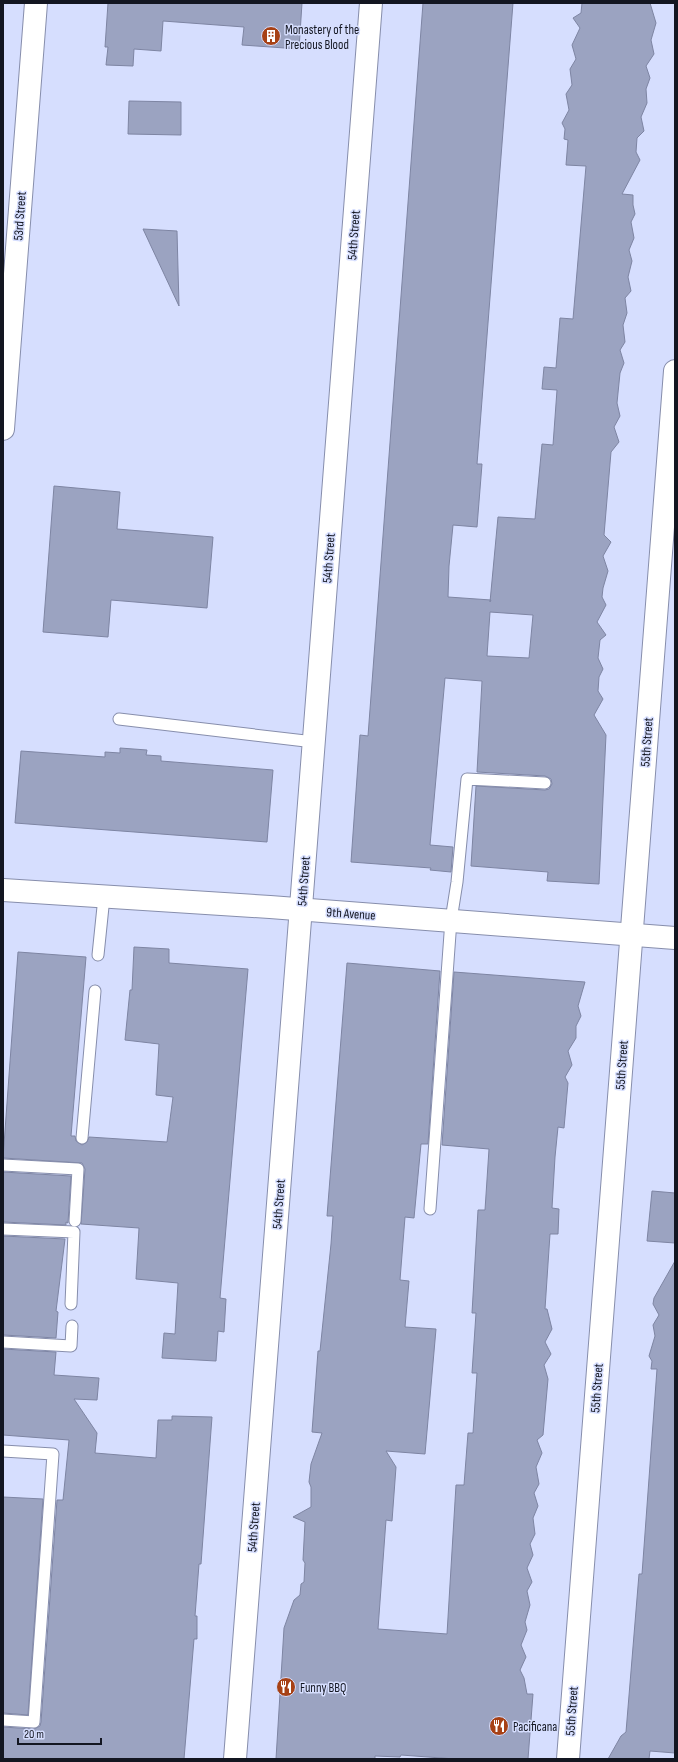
<svg xmlns="http://www.w3.org/2000/svg" width="678" height="1762" viewBox="0 0 678 1762" font-family="'Sofia Sans Condensed',sans-serif">
<style>
.building{fill:#9ba3c1;stroke:#7e85a3;fill-rule:evenodd}
.lines{fill:none;stroke-linecap:round;stroke-linejoin:round}
.lane-casing{stroke:#878eac;stroke-width:13}
.street-casing{stroke:#878eac;stroke-width:24}
.lane{stroke:#fff;stroke-width:11}
.street{stroke:#fff;stroke-width:22}
.labels{text-anchor:middle;stroke-width:3;stroke-linejoin:round;paint-order:stroke}
.poi-label{font-size:13px;fill:#131621;stroke:#d6defe;text-anchor:start}
.street-label{font-size:13px;fill:#131621;stroke:#d6defe}
</style>
<rect width="100%" height="100%" fill="#d6defe"/>
<g class="building">
<path d="M108,3H302L299,49L242,45L244,27L163,21L161,51L134,49L133,66L106,65L108,47H105Z"/>
<path d="M423,3H513L477,464H482L477,527L453,525L449,566L448,597L491,600L490,602L498,517L535,519L542,444L553,445L557,390L542,389L544,367L556,368L560,318L573,319L586,166L566,165L568,140L564,139L565,129L562,123L569,110L566,94L572,85L570,69L576,59L572,45L580,28L573,18L581,13L582,3H650L656,23L651,40L654,54L646,66L650,78L646,89L647,103L641,117L644,131L637,138L636,152L640,160L622,194L633,195V205L635,214L631,222L634,238L629,250L632,261L628,277L631,291L625,298L627,313L623,325L625,342L620,350L624,363L620,373L617,403L620,416L614,427L619,442L611,452L604,535L611,542L603,556L608,571L603,588L602,597L606,605L597,622L606,635L600,640L598,658L603,669L599,677L598,691L603,699L594,715L606,735L599,884L547,881L548,872L471,866L476,786L545,790L549,789L552,784L551,779L545,776L477,772L482,681L445,678L430,845L453,847L451,872L430,870L431,868L351,862L360,735L368,736ZM490,612L533,615L529,658L487,656Z"/>
<path d="M129,101L181,102V135L128,134Z"/>
<path d="M143,229L177,231L179,306Z"/>
<path d="M54,486L120,492L117,529L213,537L207,608L111,600L108,637L43,632Z"/>
<path d="M120,748L147,750L146,755L161,756V761L273,770L267,842L15,823L21,751L105,757V752L120,753Z"/>
<path d="M134,947L169,949V963L248,969L220,1298L226,1299L224,1332L218,1331L216,1361L162,1358L164,1333L175,1334L178,1283L136,1279L139,1228L81,1224L85,1169L82,1163L3,1158L18,952L86,957L71,1136H75L76,1141L82,1145L87,1142L89,1137L167,1142L173,1097L156,1095L159,1044L125,1040L130,990H132Z"/>
<path d="M347,963L440,971L428,1144H421L414,1218L405,1217L400,1280L409,1281L405,1327L436,1329L425,1454L386,1451L396,1467L392,1521L386,1520L378,1629L447,1634L456,1485H464L468,1433H473L477,1373H472L476,1313H472L478,1210H485L489,1149L442,1145L454,972L585,982L578,1006L581,1016L576,1026V1038L568,1051L572,1065L565,1077L568,1083L564,1128L558,1127L555,1157L552,1208L559,1209L558,1234H550L545,1309H547L552,1329L545,1342L551,1354L544,1365L548,1379L543,1435L537,1440L542,1453L536,1467L539,1484L534,1493L538,1506L533,1518L535,1534L530,1544L533,1555L527,1568L532,1582L527,1591L530,1605L525,1622L527,1630L521,1645L526,1657L520,1670L524,1678L527,1694H533L528,1759H455L401,1755L400,1757L375,1756V1759H276L284,1628L294,1600L300,1595L301,1584L304,1582L305,1563L303,1560L305,1522L293,1517L311,1507V1487L309,1482L311,1464L322,1433L312,1432L318,1351H320L331,1244L333,1216H327Z"/>
<path d="M3,1172L71,1176L68,1223L66,1222V1225L3,1222Z"/>
<path d="M652,1191L675,1193V1243L647,1241Z"/>
<path d="M3,1236L65,1239L56,1311L58,1312L56,1338L3,1335Z"/>
<path d="M675,1261V1753L650,1751L649,1759H608L621,1736L626,1732L639,1574H642L644,1547L657,1369H651L652,1361L649,1356L655,1336L653,1325L659,1315L653,1304L654,1298Z"/>
<path d="M3,1349L56,1352L54,1375L99,1378L97,1400L74,1399L97,1433L95,1453L156,1458L158,1420H172V1416L212,1417L201,1564H199L195,1616H197V1639H194L184,1759H3V1727L34,1729L40,1726L41,1722L57,1500H63L69,1440L3,1435Z"/>
<path d="M3,1497L43,1499L28,1715L3,1713Z"/>
</g>
<g class="lines">
<g class="lane-casing">
<g id="lane">
<path d="M119,719L314,742"/>
<path d="M98,955L104,897"/>
<path d="M82,1138L95,991"/>
<path d="M3,1165L78,1169L75,1221"/>
<path d="M430,1209L451,920L457,882L467,779L545,783"/>
<path d="M3,1229L74,1232L71,1304"/>
<path d="M3,1342L71,1346L72,1326"/>
<path d="M3,1451L53,1454L34,1722L3,1720"/>
</g>
</g>
<g class="street-casing">
<g id="street">
<path d="M3,429L36,3"/>
<path d="M3,890L270,907L675,938"/>
<path d="M235,1759L371,3"/>
<path d="M568,1759L675,371"/>
</g>
</g>
<use href="#lane" class="lane"/>
<use href="#street" class="street"/>
</g>
<defs>
<g id="building-disc" transform="scale(1)"><circle r="9.5" fill="#a74115" stroke="#d6defe"/><path d="M-4-6H4V6H1V3H-1V6H-4ZM-2.5-4.3h1.7v1.8h-1.7ZM.8-4.3h1.7v1.8H.8ZM-2.5-1h1.7V.8h-1.7ZM.8-1h1.7V.8H.8Z" fill="#fff"/></g>
<g id="restaurant-disc" transform="scale(1)"><circle r="9.5" fill="#a74115" stroke="#d6defe"/><path d="M-5-6h1v4h1v-4h1v4h1v-4h1v5L-1.5 .5V6h-2V.5L-5-1ZM5-6V6H3V1.5H1.5Q1.5-4 5-6Z" fill="#fff"/></g>
</defs>
<g fill-rule="evenodd">
<use href="#building-disc" x="271" y="36"/>
<use href="#restaurant-disc" x="286" y="1687"/>
<use href="#restaurant-disc" x="499" y="1726"/>
</g>
<g class="labels">
<g class="poi-label">
<text x="285" y="34">Monastery of the<tspan x="285" dy="15">Precious Blood</tspan></text>
<text x="300" y="1692">Funny BBQ</text>
<text x="513" y="1731">Pacificana</text>
</g>
<g class="street-label">
<text transform="translate(19 216) rotate(-86)" y="5">53rd Street</text>
<text transform="translate(353 235) rotate(-86)" y="5">54th Street</text>
<text transform="translate(328 558) rotate(-86)" y="5">54th Street</text>
<text transform="translate(646 742) rotate(-86)" y="5">55th Street</text>
<text transform="translate(303 881) rotate(-86)" y="5">54th Street</text>
<text transform="translate(351 913) rotate(4)" y="5">9th Avenue</text>
<text transform="translate(621 1065) rotate(-86)" y="5">55th Street</text>
<text transform="translate(278 1204) rotate(-86)" y="5">54th Street</text>
<text transform="translate(596 1388) rotate(-86)" y="5">55th Street</text>
<text transform="translate(253 1527) rotate(-86)" y="5">54th Street</text>
<text transform="translate(571 1711) rotate(-86)" y="5">55th Street</text>
</g>
</g>
<rect width="678" height="1762" fill="none" stroke="#131621" stroke-width="8"/>
<path d="M18 1738v6h83v-6" fill="none" stroke="#131621" stroke-width="2"/>
<text x="24" y="1738" font-size="12" fill="#131621" stroke="#d6defe" stroke-width="3" paint-order="stroke">20 m</text>
</svg>
